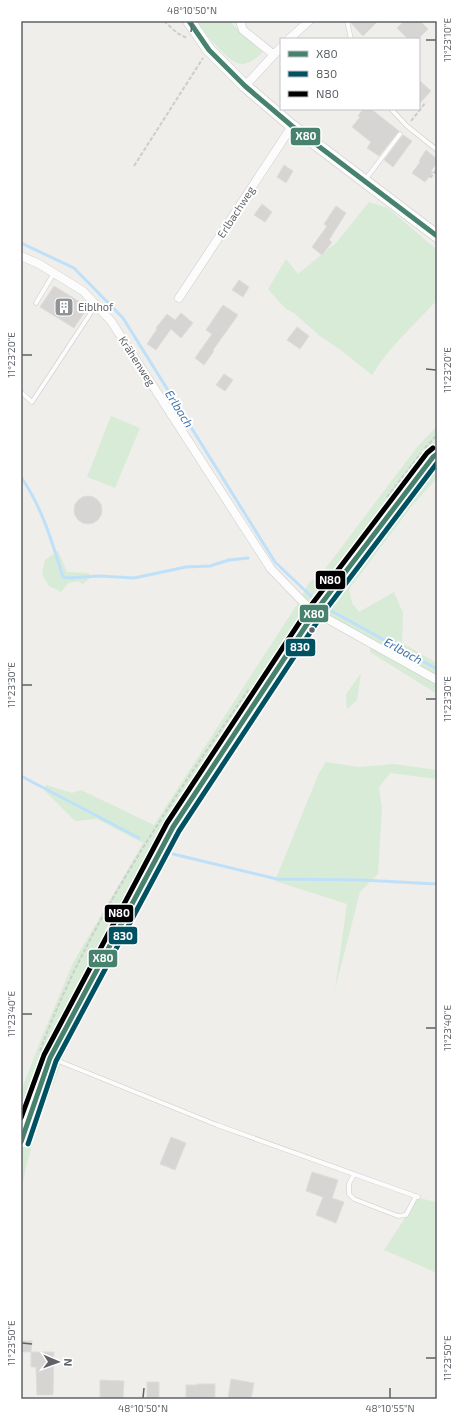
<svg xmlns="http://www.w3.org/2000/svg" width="458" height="1420" viewBox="0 0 458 1420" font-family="'Exo 2',sans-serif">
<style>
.green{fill:#d8ebd6}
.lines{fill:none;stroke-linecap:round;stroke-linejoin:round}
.stream{stroke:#bfe0f9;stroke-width:3}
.building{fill:#d6d5d3;stroke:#deddd9}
.lane-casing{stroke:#cbcccc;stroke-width:5}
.street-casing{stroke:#cbcccc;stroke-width:9}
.secondary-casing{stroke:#cacacb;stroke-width:13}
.path{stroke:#cacfcc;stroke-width:2;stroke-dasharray:4 2;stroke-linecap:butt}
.lane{stroke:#fdfcfc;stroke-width:4}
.street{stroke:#fdfcfc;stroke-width:8}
.secondary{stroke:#fdfcfc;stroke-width:12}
.bus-1-casing{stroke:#fff;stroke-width:8}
.bus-2-casing{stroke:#fff;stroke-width:8}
.bus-3-casing{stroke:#fff;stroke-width:8}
.bus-1{stroke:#46826e;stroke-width:5}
.bus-2{stroke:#005262;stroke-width:5}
.bus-3{stroke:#000;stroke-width:5}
.ticks{fill:none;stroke:#5f6368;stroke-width:1.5}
.bus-dot{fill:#5f6368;stroke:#fff;stroke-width:1.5}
.labels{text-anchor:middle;stroke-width:4;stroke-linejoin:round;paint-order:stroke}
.street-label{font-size:11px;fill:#5f6368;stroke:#fff}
.poi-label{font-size:11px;fill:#5f6368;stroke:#fff;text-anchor:start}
.water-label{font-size:12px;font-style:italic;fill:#4174aa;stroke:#fff}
.line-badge{stroke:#fff;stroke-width:1.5}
.badge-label{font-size:11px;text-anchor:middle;font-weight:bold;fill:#fff}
.neatline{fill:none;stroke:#5f6368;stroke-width:1.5}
.ticks-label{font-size:10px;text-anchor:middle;fill:#5f6368}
</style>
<rect width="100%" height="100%" fill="#efeeea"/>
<g class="green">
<path d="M197,21H229L263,52C257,57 252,63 244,64C229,66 205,33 197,21Z"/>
<path d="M369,202L388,208L437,250V300C415,324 389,347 372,375L342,351L320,336L294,313L286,309L268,289L286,259L298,274L337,242Z"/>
<path d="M111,416L140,428L115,488L87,477Z"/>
<path d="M437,426V478L411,507L349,589L352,603L359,612L394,592L403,613L402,643L437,663V676L326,614L321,623L315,625L179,833L67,1047L37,1128L26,1167L21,1192V1091L43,1034L73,963L143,843L97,819L75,821L44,790L46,785L72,793L81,790L154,825L298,603L309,582L319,577L417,447Z"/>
<path d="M58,551L67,572L89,573L90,578L83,584L78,581L68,583L61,592L49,586L42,574L45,560Z"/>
<path d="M370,644L437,682V694L370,652Z"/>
<path d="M361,673L357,700L347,709L346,694Z"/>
<path d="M326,762L359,767L394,764L437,770V779L390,773L379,787L382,808L378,874L360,892L335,989L347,904L275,881L319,773Z"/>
<path d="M418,1198L437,1202V1273L384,1250Z"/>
</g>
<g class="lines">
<g class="stream">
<path d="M21,243L74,268L123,318L275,562L314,599"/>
<path d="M21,477C42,507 52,542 63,577L68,578L99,576L134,578L186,567L210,566L229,560L248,558"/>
<path d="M328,609L437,669"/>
<path d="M21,776L139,838"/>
<path d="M173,854L277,879L361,880L437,884"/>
</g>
</g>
<g class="building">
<path d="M351,21H378L363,36L351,23Z"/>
<path d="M404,21H420L428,29L418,39H408L397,28Z"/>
<path d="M419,80L431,91L419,104Z"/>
<path d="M363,109H371L399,131L379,156L367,148L371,142L352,127L360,117L358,116Z"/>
<path d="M403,135L412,141L393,167L384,160Z"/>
<path d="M426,150L437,159V163L431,171L433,172L425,182L412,173L420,162L419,161Z"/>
<path d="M284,165L293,171L286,183L277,177Z"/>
<path d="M262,204L272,212L265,222L254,215Z"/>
<path d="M336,206L346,213L329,240L332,242L322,255L312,247L327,226L324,224Z"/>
<path d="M239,280L249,287L243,297L232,290Z"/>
<path d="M54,286L88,307L74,328L40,307Z"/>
<path d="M223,305L238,315L213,350L214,351L204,365L195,358L212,334L206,330Z"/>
<path d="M181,313L193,323L181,338L171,329L156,350L147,344L157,329L156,328L167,314L175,320Z"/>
<path d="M297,327L309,336L300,349L287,340Z"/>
<path d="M224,374L233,380L225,391L216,385Z"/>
<circle cx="88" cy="510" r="14"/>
<path d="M171,1137L186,1143L175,1170L160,1164Z"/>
<path d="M312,1172L338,1180L332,1198L344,1202L336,1223L316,1215L323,1197L306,1191Z"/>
<path d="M21,1341H32L31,1352H21Z"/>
<path d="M31,1352H54L53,1395H37L36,1367H31Z"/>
<path d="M231,1379L254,1383L251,1399H228Z"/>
<path d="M100,1380L124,1381L123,1399H100Z"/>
<rect x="147" y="1382" width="12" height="17"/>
<path d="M197,1384H215V1399H186V1385H197Z"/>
</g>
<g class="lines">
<g class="lane-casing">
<g id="lane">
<path d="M347,21L351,39"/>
<path d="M391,109L407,126L437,150"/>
<path d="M365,180L400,134"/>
<path d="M36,303L54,273"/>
<path d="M21,392L32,402L96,305"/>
<path d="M51,1058L217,1125L418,1197"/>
<path d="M354,1174L349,1184V1194L354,1199L398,1216L406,1215L416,1196"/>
</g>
</g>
<g class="street-casing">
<g id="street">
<path d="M242,21L241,24L243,30L273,54"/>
<path d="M289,39L309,21"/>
<path d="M245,86L281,47"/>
<path d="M21,256L39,264L83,291L111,321L271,569L307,606L315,612L437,680"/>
<path d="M179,298L292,126"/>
</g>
</g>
<g class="secondary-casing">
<g id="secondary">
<path d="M189,21L209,50L245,86L292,126L437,236"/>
<path d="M21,1142L29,1116L50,1058L173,827L315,612L433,457L437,454"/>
</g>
</g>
<g class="path">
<path d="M164,21L177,33L187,38"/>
<path d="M411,121L426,102"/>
<path d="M134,166L203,58"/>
<path d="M430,176L431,177L437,169"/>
<path d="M425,448L437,435"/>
<path d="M387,497L421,453"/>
<path d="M40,1051C88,921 171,802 249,689"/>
</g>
<use href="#lane" class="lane"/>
<use href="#street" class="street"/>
<use href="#secondary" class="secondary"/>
<g class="bus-1-casing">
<g id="bus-1">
<path d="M189,21L209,50L245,86L292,126L437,236"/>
<path d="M21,1142L50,1058L173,827L315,612L433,457L437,454"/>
</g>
</g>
<g class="bus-2-casing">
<path id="bus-2" d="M28,1144L56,1061L179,831L321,616L437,463"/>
</g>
<g class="bus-3-casing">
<path id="bus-3" d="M21,1118L44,1055L167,823L309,608L427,453L433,448"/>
</g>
<use href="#bus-1" class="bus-1"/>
<use href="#bus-2" class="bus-2"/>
<use href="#bus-3" class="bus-3"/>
</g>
<path class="ticks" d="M191,32L192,22M426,40H436M22,355H32M426,369L436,370M22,685H32M426,699H436M22,1014H32M426,1028H436M22,1343L32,1344M426,1358H436M143,1398L144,1388M390,1398V1388"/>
<defs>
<g id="building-square" transform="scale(1)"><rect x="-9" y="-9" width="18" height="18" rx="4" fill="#919496" stroke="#fff"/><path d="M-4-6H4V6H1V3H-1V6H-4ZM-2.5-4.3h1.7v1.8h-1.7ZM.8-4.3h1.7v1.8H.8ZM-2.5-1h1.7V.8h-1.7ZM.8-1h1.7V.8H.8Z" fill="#fff"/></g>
</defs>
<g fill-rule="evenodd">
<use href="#building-square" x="64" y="307"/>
</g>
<circle class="bus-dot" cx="312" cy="630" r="3.5"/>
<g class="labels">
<g class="street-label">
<text transform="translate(236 212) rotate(-57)" y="4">Erlbachweg</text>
<text transform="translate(137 361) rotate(57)" y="4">Krähenweg</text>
</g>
<g class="poi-label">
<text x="78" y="311">Eiblhof</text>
</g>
<g class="water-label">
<text transform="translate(179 409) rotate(58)" y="4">Erlbach</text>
<text transform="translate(403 651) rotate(29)" y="4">Erlbach</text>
</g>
</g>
<g class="line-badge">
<rect x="290" y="127" width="31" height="19" rx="4" fill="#46826e"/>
<rect x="315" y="570" width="31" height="20" rx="4" fill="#000"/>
<rect x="299" y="604" width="30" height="19" rx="4" fill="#46826e"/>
<rect x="285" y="638" width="31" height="19" rx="4" fill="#005262"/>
<rect x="104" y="904" width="30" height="19" rx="4" fill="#000"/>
<rect x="108" y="926" width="30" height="19" rx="4" fill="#005262"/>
<rect x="88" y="949" width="30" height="19" rx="4" fill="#46826e"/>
</g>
<g class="badge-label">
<text x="306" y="140">X80</text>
<text x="330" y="584">N80</text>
<text x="314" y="618">X80</text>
<text x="300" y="651">830</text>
<text x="119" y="917">N80</text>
<text x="123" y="940">830</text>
<text x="103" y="962">X80</text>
</g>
<rect width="458" height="1420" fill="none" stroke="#ffffff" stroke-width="44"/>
<rect x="280" y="38" width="140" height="72" fill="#ffffff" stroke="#bfc1c3"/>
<rect x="288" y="51" width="20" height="6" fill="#46826e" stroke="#bfc1c3"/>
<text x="316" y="58" font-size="12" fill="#5f6368">X80</text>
<rect x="288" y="71" width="20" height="6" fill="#005262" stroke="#bfc1c3"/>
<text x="316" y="78" font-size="12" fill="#5f6368">830</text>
<rect x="288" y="91" width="20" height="6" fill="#000000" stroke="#bfc1c3"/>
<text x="316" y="98" font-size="12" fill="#5f6368">N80</text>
<g transform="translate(58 1362) rotate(92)" stroke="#ffffff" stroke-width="3" paint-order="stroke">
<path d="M0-3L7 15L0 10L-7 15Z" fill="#5f6368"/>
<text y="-6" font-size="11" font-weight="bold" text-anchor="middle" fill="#5f6368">N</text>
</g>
<rect x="22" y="22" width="414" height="1376" class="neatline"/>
<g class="ticks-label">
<text x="192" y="14">48°10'50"N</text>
<text transform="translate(447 40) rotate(-90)" y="4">11°23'10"E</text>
<text transform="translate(11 355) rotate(-90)" y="4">11°23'20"E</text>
<text transform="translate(447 370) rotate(-90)" y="4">11°23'20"E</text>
<text transform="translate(11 685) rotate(-90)" y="4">11°23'30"E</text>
<text transform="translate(447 699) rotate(-90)" y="4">11°23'30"E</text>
<text transform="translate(11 1014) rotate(-90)" y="4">11°23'40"E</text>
<text transform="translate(447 1028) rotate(-90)" y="4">11°23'40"E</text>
<text transform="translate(11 1343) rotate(-90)" y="4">11°23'50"E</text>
<text transform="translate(447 1358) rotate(-90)" y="4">11°23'50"E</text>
<text x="143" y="1412">48°10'50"N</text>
<text x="390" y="1412">48°10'55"N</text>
</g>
</svg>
